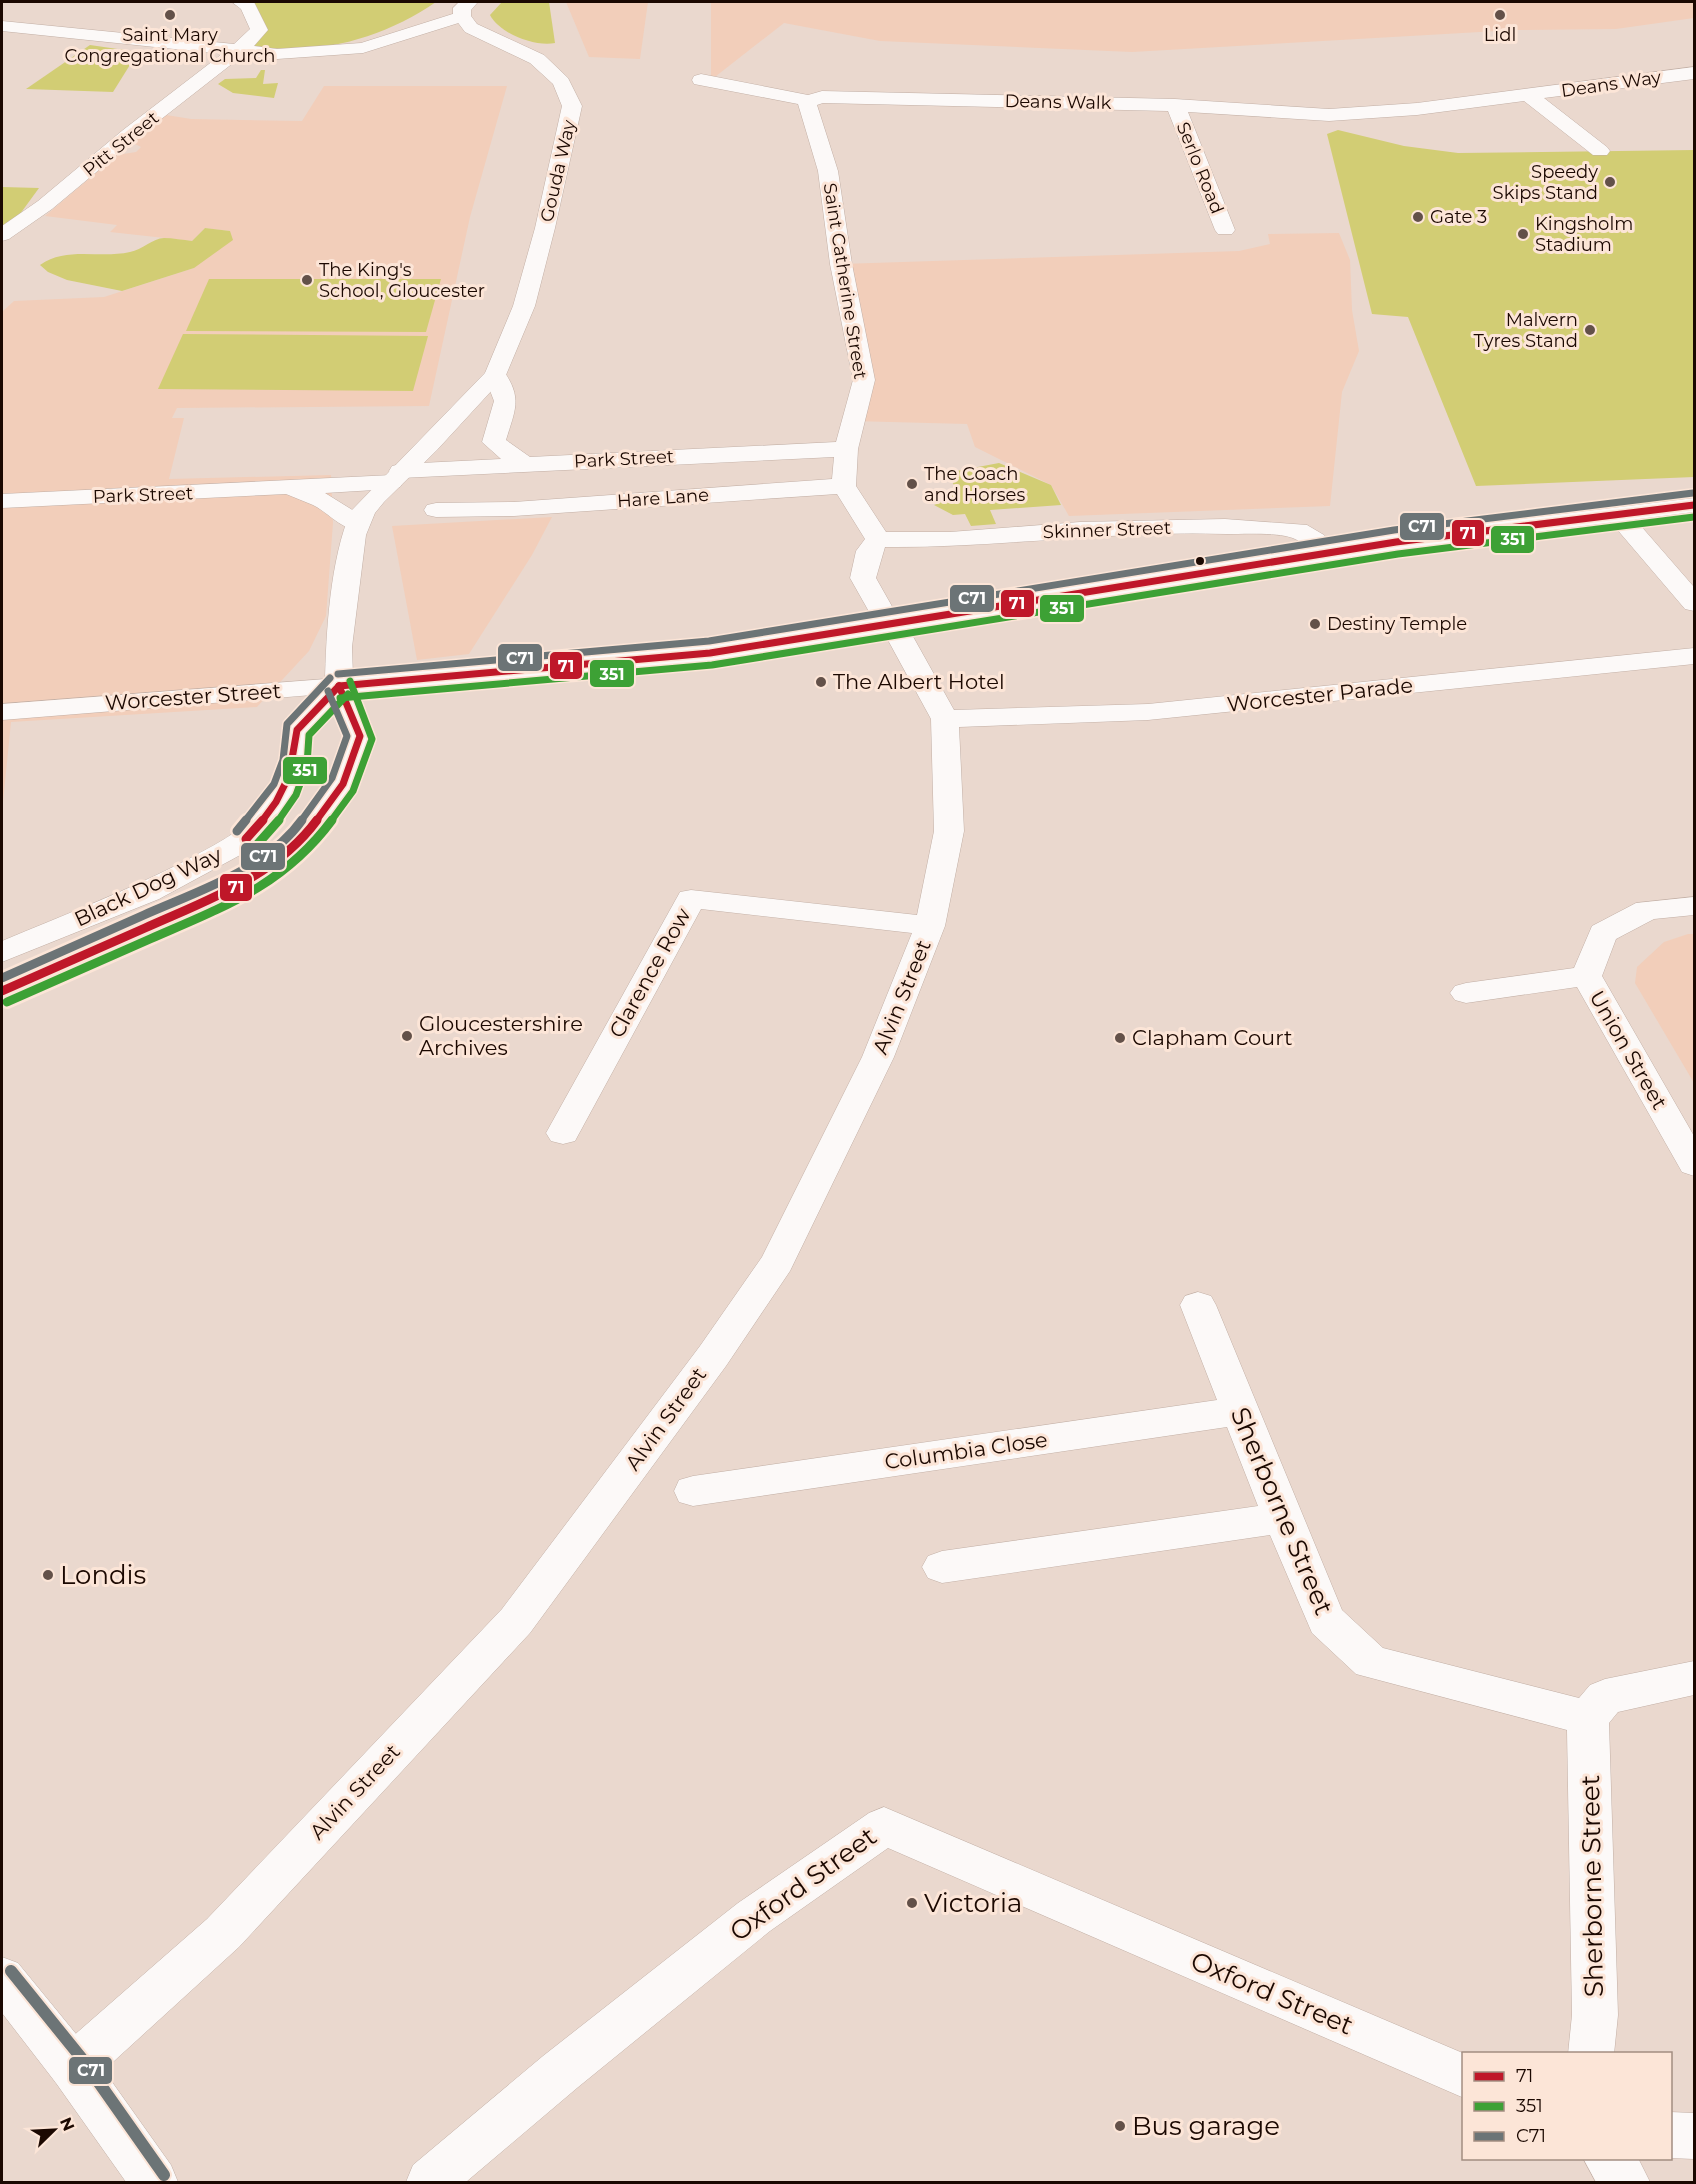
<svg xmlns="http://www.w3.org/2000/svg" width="1696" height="2184" viewBox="0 0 1696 2184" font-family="Montserrat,sans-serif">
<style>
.built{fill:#f2ceba}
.green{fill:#d2cd74}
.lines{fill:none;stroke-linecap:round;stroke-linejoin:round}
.street-casing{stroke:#c2afa5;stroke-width:1}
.secondary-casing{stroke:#c2afa5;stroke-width:1}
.primary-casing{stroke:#c2afa5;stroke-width:1}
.street{fill:#fcf9f8;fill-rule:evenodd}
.secondary{fill:#fcf9f8;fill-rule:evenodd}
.primary{fill:#fcf9f8;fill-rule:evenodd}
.bus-1-far1-casing{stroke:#fce5d7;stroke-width:10}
.bus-1-casing{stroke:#fce5d7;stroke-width:14}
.bus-2-far1-casing{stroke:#fce5d7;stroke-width:10}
.bus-2-casing{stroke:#fce5d7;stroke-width:14}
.bus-3-far2-casing{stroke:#fce5d7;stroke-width:10}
.bus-3-far1-casing{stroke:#fce5d7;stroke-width:14}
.bus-3-casing{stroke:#fce5d7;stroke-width:16}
.bus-1-far1{stroke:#bf1729;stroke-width:7}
.bus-1{stroke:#bf1729;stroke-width:9}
.bus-2-far1{stroke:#3da135;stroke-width:7}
.bus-2{stroke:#3da135;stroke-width:9}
.bus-3-far2{stroke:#6c7476;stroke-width:7}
.bus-3-far1{stroke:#6c7476;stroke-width:9}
.bus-3{stroke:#6c7476;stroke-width:12}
.poi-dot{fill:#635149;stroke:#fce5d7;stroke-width:2}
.bus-dot{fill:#1b0801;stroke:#fce5d7;stroke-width:2}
.labels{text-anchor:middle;stroke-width:6;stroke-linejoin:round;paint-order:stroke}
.far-poi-label{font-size:18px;fill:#1b0801;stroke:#fce5d7;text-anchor:start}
.far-street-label{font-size:18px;fill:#1b0801;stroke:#fce5d7}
.poi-label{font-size:21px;fill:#1b0801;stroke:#fce5d7;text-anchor:start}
.street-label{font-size:21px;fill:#1b0801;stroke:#fce5d7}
.near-street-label{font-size:26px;fill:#1b0801;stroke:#fce5d7}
.near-poi-label{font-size:26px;fill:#1b0801;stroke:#fce5d7;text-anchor:start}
.line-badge{stroke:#fce5d7;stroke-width:2}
.badge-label{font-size:16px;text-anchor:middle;font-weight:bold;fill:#fff}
</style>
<rect width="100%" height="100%" fill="#ead8ce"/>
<g class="built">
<path d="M566,2H648L640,59L589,57Z"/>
<path d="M711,2H1694V18L1616,29L1515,30L1132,52L880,41L784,23L711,80Z"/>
<path d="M324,86H507L470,217L429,406L177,408L172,418H184L169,479L331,475L333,523L326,616L309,651L257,707L11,722L2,812V312L14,301L104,297L194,268L230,231L205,228L192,241L110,232L117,225L45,216L117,155L136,152L141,147L133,143L166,115L191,119L302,121Z"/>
<path d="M1339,233L1350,260L1352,310L1359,351L1342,392L1330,506L1069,516L1051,485L975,447L967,424L852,421L864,380L841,264L1239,251L1270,244L1268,234Z"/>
<path d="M552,517L532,555L469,654L417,660L392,526Z"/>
<path d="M1688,934H1694V1083L1635,983L1637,967L1664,942Z"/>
</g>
<g class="green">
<path d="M241,2H436C382,39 312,59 246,44L259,30L248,6Z"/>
<path d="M502,2H549L555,43C535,47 500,34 490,15Z"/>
<path d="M90,45L138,52L113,92L26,89Z"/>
<path d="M261,70H265L263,84L278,83L274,98L233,93L218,84L225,79L256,78Z"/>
<path d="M1338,130L1404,146L1458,153L1694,150V477L1476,486L1408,317L1372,314L1327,134Z"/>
<path d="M2,187L39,188L20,214L2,226Z"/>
<path d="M205,228L230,231L233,240L194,268L122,291L67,280L48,272L40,265C67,246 99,259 130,252C142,250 153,238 164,238C173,238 183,240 192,241Z"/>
<path d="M209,279H441L426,332L186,331Z"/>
<path d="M183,334L428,336L413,391L158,389Z"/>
<path d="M999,463L1051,485L1061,505L990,510L996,524L971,526L965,514L953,515L934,505L947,500L944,497L960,494L946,473Z"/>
</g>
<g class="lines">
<g class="street-casing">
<g id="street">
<path d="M232,2H254L268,30L254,46L277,49L361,43L462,11L471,16L468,20L363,53L277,59L242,56L137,138L52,209L9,239L2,241V226L38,201L123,130L222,54L2,31V21L234,44L250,29L241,9Z"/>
<path d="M1694,67V79L1544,98L1607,147L1610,151L1607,155H1593L1524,101L1417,115L1329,121L1188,112L1235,230L1232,234H1218L1215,230L1168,111L823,103L817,105L838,171L852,264L875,380L858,449L856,486L886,532H950L1080,522L1225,519L1307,525L1324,535L1340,554L1336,559C1315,565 1312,547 1295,539C1281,532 1243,534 1227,534C1113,530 999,548 885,547L876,578L898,617L906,624L954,710L1148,704L1694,648V664L1148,720L959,727L964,831L945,926L894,1057L790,1271L726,1366L530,1633L239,1947L90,2083L73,2089L56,2083L50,2067L56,2051L207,1919L502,1609L700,1346L762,1257L862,1057L912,933L701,909L575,1141L563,1144L551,1141L546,1133L680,892L691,890L917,915L934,831L931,719L883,631L876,624L850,578L856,551L865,539L837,494L514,516L436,517L427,515L424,510L427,505L436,503L514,502L832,479L834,457L401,478L403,482L400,487L391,489L325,493L367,519L370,524L367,529C345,535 331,514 313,505C304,501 295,498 286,494L2,508V494L392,475L389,471L392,466L401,464L501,459L482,442L494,401L484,375L487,370H503C523,398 515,410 506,440L530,457L836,442L853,380L830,264L818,171L798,104L694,84L692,80L694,76L701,74L808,95L822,91L1175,99L1329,109L1417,103Z"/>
<path d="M1618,508L1627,510L1694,587V611L1685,609L1609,520L1606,515L1609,510Z"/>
<path d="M339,678L349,680L353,686L349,692L2,720V704Z"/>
<path d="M1694,897V915L1654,919L1616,939L1602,976L1694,1136V1176L1682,1172L1577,987L1466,1003L1455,1000L1450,993L1455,986L1466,983L1574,968L1592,926L1636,903Z"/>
<path d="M1198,1292L1211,1296L1216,1305L1342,1610L1383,1648L1579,1698L1590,1685L1605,1679L1694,1661V1695L1618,1712L1609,1723L1618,2015L1614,2054H1568L1572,2015L1567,1730L1356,1674L1312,1633L1270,1535L942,1583L928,1578L922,1567L928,1556L942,1551L1258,1506L1227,1427L693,1506L679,1502L674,1491L679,1480L693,1476L1217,1400L1180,1305L1185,1296Z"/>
<path d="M884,1807L1465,2054L1464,2098L888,1848L770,1931L577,2088L466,2182H406L413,2165L543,2056L738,1903L869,1813Z"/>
<path d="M1670,2112L1694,2113V2159L1670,2158Z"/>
<path d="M1583,2158H1638L1650,2182H1596Z"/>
</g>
</g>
<g class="secondary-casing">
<path id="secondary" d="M2,1957L18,1963L90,2051L171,2165L178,2182H126L56,2083L2,2013Z"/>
</g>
<g class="primary-casing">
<path id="primary" d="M459,2H478L471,10V16L477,24L544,55L568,78L582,106L555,228L535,306L506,375L437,450L384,502L375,513L366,535L352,647L353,677L710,645L1396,534L1694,498V512L1396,550L710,661L355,693L374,736L357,784L313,845L285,870L246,895L2,1001V979L224,881L263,858L293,833L329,783L346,736L334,707L311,732L312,756L302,786L283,818L255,847L159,899L2,962V941C64,915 127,891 187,860C214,845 241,833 261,808C279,785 284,758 283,730L325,684C326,632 330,559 351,511L485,373L513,306L535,228L562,106L553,84L530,63L465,32L453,16V8Z"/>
</g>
<use href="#street" class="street"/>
<use href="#secondary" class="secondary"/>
<use href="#primary" class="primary"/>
<g class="bus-1-far1-casing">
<g id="bus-1-far1">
<path d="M339,686L710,653L1396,542L1694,505"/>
<path d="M262,821L276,802L289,776L297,730L339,686"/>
<path d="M316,821L343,784L360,736L339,686"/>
</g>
</g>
<g class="bus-1-casing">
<g id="bus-1">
<path d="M246,839L263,820"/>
<path d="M2,991C50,970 97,949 145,928C207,900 275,877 317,820"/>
</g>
</g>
<g class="bus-2-far1-casing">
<g id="bus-2-far1">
<path d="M340,698L712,665L1398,554L1694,517"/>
<path d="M278,821L296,795L307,765L309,735L348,694"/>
<path d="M331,821L353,791L372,739L350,681"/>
</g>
</g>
<g class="bus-2-casing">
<g id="bus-2">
<path d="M255,847L279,820"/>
<path d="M7,1002C55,981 102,960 150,939C223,907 283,886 332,820"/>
</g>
</g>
<g class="bus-3-far2-casing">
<g id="bus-3-far2">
<path d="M338,674L709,641L1394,530L1693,493"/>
<path d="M245,821L274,784L283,760L287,724L330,678"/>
<path d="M301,821L332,778L347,736L328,691"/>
</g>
</g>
<g class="bus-3-far1-casing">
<g id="bus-3-far1">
<path d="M237,831L246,820"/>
<path d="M2,978C49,957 96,936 144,915C198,891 266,870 302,820"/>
</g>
</g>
<g class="bus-3-casing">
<path id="bus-3" d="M11,1971L83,2060L164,2175"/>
</g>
<use href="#bus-1-far1" class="bus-1-far1"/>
<use href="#bus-1" class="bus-1"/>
<use href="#bus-2-far1" class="bus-2-far1"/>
<use href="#bus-2" class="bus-2"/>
<use href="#bus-3-far2" class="bus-3-far2"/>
<use href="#bus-3-far1" class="bus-3-far1"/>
<use href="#bus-3" class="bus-3"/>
</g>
<g class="poi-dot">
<circle cx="170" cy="15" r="6"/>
<circle cx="1500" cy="15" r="6"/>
<circle cx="1610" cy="182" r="6"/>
<circle cx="1418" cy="217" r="6"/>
<circle cx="1523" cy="234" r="6"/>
<circle cx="307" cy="280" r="6"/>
<circle cx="1590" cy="330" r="6"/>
<circle cx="912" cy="484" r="6"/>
<circle cx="1315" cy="624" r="6"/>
<circle cx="821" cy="682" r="6"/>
<circle cx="407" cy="1036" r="6"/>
<circle cx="1120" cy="1038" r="6"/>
<circle cx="48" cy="1575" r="6"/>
<circle cx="912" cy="1903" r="6"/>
<circle cx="1120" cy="2126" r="6"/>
</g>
<circle class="bus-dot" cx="1200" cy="561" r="5"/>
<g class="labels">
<g class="far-poi-label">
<text x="170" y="41" text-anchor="middle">Saint Mary<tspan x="170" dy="21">Congregational Church</tspan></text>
<text x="1500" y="41" text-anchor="middle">Lidl</text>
<text x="1598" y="178" text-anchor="end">Speedy<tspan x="1598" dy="21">Skips Stand</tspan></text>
<text x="1430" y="223">Gate 3</text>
<text x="1535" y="230">Kingsholm<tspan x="1535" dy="21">Stadium</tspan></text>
<text x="319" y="276">The King's<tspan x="319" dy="21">School, Gloucester</tspan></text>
<text x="1578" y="326" text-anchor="end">Malvern<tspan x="1578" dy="21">Tyres Stand</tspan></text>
<text x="924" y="480">The Coach<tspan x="924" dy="21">and Horses</tspan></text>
<text x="1327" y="630">Destiny Temple</text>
</g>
<g class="far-street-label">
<text transform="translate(1611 84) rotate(-8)" y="6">Deans Way</text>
<text transform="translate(1058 102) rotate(1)" y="6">Deans Walk</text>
<text transform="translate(121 144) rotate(-39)" y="6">Pitt Street</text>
<text transform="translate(1200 168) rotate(68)" y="6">Serlo Road</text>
<text transform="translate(558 171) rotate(-77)" y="6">Gouda Way</text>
<text transform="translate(845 281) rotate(81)" y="6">Saint Catherine Street</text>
<text transform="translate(624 459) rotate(-3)" y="6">Park Street</text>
<text transform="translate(143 495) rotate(-2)" y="6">Park Street</text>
<text transform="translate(663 498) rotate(-4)" y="6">Hare Lane</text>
<text transform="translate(1107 530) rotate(-2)" y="6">Skinner Street</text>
</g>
<g class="poi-label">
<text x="833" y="689">The Albert Hotel</text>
<text x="419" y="1031">Gloucestershire<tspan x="419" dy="24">Archives</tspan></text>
<text x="1132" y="1045">Clapham Court</text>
</g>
<g class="street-label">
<text transform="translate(1320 695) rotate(-6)" y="7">Worcester Parade</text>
<text transform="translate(193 697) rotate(-4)" y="7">Worcester Street</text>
<text transform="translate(148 887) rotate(-25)" y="7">Black Dog Way</text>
<text transform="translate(650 973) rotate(-61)" y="7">Clarence Row</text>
<text transform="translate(902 997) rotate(-68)" y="7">Alvin Street</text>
<text transform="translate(1628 1050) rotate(60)" y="7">Union Street</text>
<text transform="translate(666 1419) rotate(-54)" y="7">Alvin Street</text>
<text transform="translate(966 1451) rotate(-8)" y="7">Columbia Close</text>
<text transform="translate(355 1792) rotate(-47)" y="7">Alvin Street</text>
</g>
<g class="near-street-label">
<text transform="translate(1282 1511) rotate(67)" y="9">Sherborne Street</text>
<text transform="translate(803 1884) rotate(-36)" y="9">Oxford Street</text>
<text transform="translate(1592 1886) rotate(-91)" y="9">Sherborne Street</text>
<text transform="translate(1272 1993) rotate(23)" y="9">Oxford Street</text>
</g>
<g class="near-poi-label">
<text x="60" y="1584">Londis</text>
<text x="924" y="1912">Victoria</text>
<text x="1132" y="2135">Bus garage</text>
</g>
</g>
<g class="line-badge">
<rect x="1399" y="512" width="46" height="29" rx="6" fill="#6c7476"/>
<rect x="1451" y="519" width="34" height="28" rx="6" fill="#bf1729"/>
<rect x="1490" y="525" width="45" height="29" rx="6" fill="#3da135"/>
<rect x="949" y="584" width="46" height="29" rx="6" fill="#6c7476"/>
<rect x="1000" y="589" width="35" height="29" rx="6" fill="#bf1729"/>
<rect x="1039" y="594" width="46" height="29" rx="6" fill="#3da135"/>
<rect x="497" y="643" width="46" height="29" rx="6" fill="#6c7476"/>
<rect x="549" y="651" width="34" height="29" rx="6" fill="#bf1729"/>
<rect x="589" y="659" width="46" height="29" rx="6" fill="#3da135"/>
<rect x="282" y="756" width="46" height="29" rx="6" fill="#3da135"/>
<rect x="240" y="842" width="46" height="29" rx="6" fill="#6c7476"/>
<rect x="219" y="873" width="34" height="29" rx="6" fill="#bf1729"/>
<rect x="68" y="2056" width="45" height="29" rx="6" fill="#6c7476"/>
</g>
<g class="badge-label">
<text x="1422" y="532">C71</text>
<text x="1468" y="539">71</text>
<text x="1513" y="545">351</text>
<text x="972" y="604">C71</text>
<text x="1017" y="609">71</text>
<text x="1062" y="614">351</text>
<text x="520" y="664">C71</text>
<text x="566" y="672">71</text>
<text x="612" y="680">351</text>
<text x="305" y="776">351</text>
<text x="263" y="862">C71</text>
<text x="236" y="893">71</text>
<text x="91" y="2076">C71</text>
</g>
<rect width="1696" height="2184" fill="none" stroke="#1b0801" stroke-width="6"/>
<rect x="1462" y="2052" width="210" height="108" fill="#fce5d7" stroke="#a28d81" stroke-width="1.5"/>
<rect x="1474" y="2072" width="30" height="9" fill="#bf1729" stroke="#a28d81" stroke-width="1.5"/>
<text x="1516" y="2082" font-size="18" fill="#1b0801">71</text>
<rect x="1474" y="2102" width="30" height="9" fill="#3da135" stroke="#a28d81" stroke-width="1.5"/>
<text x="1516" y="2112" font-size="18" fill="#1b0801">351</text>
<rect x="1474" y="2132" width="30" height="9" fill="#6c7476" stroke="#a28d81" stroke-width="1.5"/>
<text x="1516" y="2142" font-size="18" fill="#1b0801">C71</text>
<g transform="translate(54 2130) rotate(66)" stroke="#fce5d7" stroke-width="4.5" paint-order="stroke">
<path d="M0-4.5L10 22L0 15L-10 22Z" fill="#1b0801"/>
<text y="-9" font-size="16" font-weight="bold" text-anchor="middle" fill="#1b0801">N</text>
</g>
</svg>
